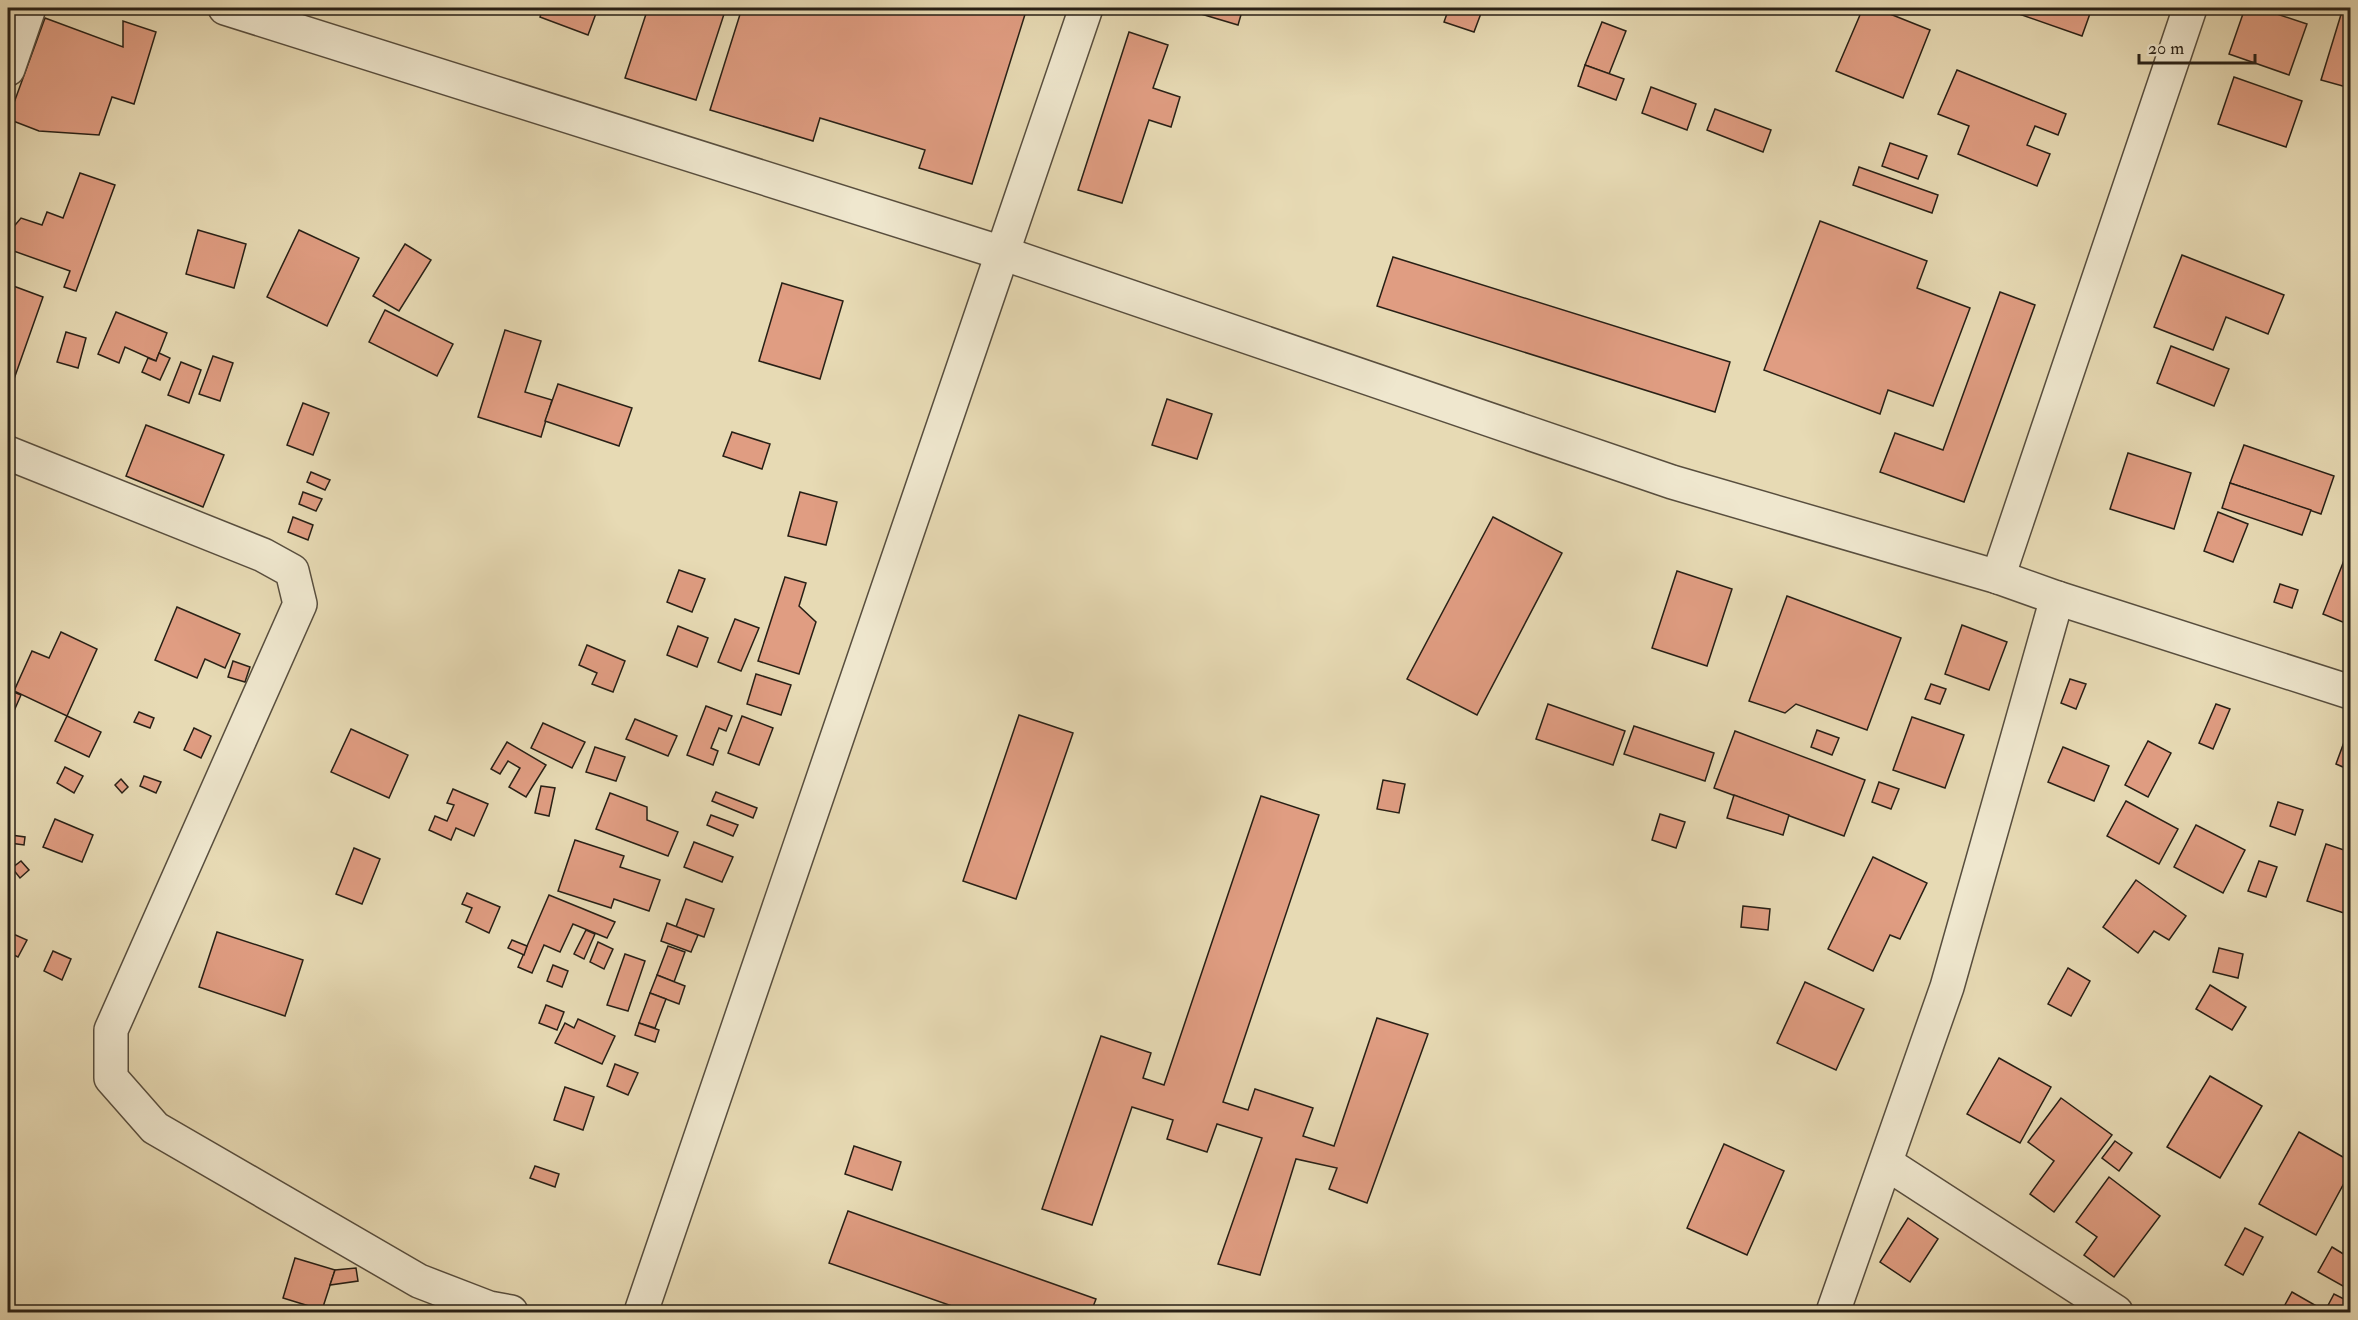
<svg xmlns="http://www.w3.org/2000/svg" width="2358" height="1320" viewBox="0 0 2358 1320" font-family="'IM FELL Double Pica',serif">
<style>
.building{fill:#e09d82;stroke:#282016;stroke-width:1.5}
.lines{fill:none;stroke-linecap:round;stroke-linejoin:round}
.minor-casing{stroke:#584e3e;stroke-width:36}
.minor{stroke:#efe7ce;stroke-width:33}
</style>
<rect width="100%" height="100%" fill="#e7dab4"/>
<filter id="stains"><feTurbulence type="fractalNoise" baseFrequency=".00333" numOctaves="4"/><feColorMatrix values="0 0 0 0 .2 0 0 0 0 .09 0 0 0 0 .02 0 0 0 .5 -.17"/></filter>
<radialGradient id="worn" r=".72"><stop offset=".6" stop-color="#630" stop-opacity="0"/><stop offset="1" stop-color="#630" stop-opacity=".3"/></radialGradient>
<g class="building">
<path d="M543,8H598L588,35L540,17Z"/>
<path d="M648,8H726L696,100L625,78Z"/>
<path d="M742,8H1027L972,184L919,168L925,150L820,118L813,141L710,110Z"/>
<path d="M1181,8H1243L1238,25Z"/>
<path d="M1449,8H1483L1474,32L1444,22Z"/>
<path d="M1863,8H1875L1930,30L1903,98L1836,71Z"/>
<path d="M2002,8H2092L2082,36Z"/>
<path d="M2245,8H2259L2307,24L2289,75L2229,54Z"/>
<path d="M2343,8L2350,10V88L2321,80Z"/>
<path d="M45,18L123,47V21L156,32L134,104L112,97L99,135L39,131L8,119Z"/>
<path d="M1602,22L1626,31L1609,74L1585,65Z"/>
<path d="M1129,32L1168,45L1153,88L1180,97L1171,127L1149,120L1122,203L1078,190Z"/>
<path d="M1585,65L1624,79L1616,100L1578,86Z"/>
<path d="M1957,70L2066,114L2058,135L2035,126L2027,145L2050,154L2037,186L1958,154L1969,126L1938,114Z"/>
<path d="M2234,77L2302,101L2286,147L2218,124Z"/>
<path d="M1651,87L1696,104L1687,130L1642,113Z"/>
<path d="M1715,109L1771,130L1763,152L1707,130Z"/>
<path d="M1890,143L1927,156L1918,179L1882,166Z"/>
<path d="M1859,167L1938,195L1932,213L1853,185Z"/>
<path d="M80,173L115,185L76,291L64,287L70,271L8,249V230L10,231L21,218L42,225L47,212L63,218Z"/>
<path d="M1820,221L1927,261L1917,288L1970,308L1933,406L1888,390L1880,414L1764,370Z"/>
<path d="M198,230L246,244L234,288L186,274Z"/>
<path d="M299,230L359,258L327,326L267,297Z"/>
<path d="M405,244L431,260L399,311L373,296Z"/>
<path d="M2182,255L2284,295L2268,334L2226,317L2213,350L2154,327Z"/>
<path d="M1393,257L1730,362L1715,412L1377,306Z"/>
<path d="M782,283L843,301L820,379L759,361Z"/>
<path d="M8,284L43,297L8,396Z"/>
<path d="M2000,292L2035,305L1964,502L1880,472L1895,433L1943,450Z"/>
<path d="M385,310L453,344L437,376L369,342Z"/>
<path d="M116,312L167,333L156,361L125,347L119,363L98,354Z"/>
<path d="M505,330L541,341L525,392L552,400L541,437L478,417Z"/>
<path d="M66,332L86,338L78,368L57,362Z"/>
<path d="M2171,346L2229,369L2214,406L2157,383Z"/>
<path d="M159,353L170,358L160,380L142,372L148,358L156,361Z"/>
<path d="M213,356L233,363L220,401L199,394Z"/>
<path d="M181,362L201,370L189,403L168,395Z"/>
<path d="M558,384L632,408L619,446L545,421Z"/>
<path d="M1167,399L1212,414L1197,459L1152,445Z"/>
<path d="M303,403L329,413L313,455L287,445Z"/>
<path d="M146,425L224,455L203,507L126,476Z"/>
<path d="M732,432L770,444L762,469L723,456Z"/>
<path d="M2244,445L2334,476L2321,514L2230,483Z"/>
<path d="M2128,453L2191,473L2174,529L2110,509Z"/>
<path d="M311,472L330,480L325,490L307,482Z"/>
<path d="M2230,483L2311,510L2302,535L2222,508Z"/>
<path d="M303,492L322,499L316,511L299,504Z"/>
<path d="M800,492L837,502L826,545L788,536Z"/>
<path d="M2218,512L2248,524L2233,562L2204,551Z"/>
<path d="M293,517L313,525L308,540L288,532Z"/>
<path d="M1493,517L1562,553L1477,715L1407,679Z"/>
<path d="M2350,545V625L2323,614Z"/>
<path d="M679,570L705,579L692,612L667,602Z"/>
<path d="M1677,571L1732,589L1707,666L1652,648Z"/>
<path d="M785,577L806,583L799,606L816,622L799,674L758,661Z"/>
<path d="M2280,584L2298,590L2292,608L2274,602Z"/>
<path d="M1787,596L1901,638L1867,730L1796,704L1785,713L1749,701Z"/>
<path d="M177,607L240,634L225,668L205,659L197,678L155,660Z"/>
<path d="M735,619L759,628L741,671L718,662Z"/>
<path d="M1962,625L2007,642L1989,690L1945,674Z"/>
<path d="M678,626L708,638L697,667L667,655Z"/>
<path d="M61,632L97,649L67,716L14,691L32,651L49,658Z"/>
<path d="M587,645L625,661L613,692L592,684L597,673L579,665Z"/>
<path d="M233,661L250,667L245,682L228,677Z"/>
<path d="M756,674L791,685L781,715L747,704Z"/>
<path d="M2070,679L2086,684L2076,709L2061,703Z"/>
<path d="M1931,684L1946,689L1940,704L1925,699Z"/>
<path d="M9,690L21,695L14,711L8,707Z"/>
<path d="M1548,704L1625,731L1613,765L1536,739Z"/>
<path d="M2216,704L2230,709L2213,749L2199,743Z"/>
<path d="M706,706L732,716L726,731L719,728L711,748L718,751L713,765L687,755Z"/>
<path d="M139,712L154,718L150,728L134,722Z"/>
<path d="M1019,715L1073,733L1016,899L963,881Z"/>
<path d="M67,716L101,732L89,757L55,741Z"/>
<path d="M742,716L773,728L759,765L728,753Z"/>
<path d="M1912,717L1964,735L1945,788L1893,770Z"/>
<path d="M635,719L677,736L668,756L626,739Z"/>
<path d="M543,723L585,742L572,768L531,748Z"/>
<path d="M1634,726L1714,753L1705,781L1624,754Z"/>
<path d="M194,728L211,736L201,758L184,750Z"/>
<path d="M351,729L408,755L389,798L331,772Z"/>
<path d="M1817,730L1839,738L1832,755L1811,747Z"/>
<path d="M1735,731L1865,780L1844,836L1714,788Z"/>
<path d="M2347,734L2350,735V770L2336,764Z"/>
<path d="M2148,741L2171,753L2148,797L2125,785Z"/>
<path d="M507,742L546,765L526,797L509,787L520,768L508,761L500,774L491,769Z"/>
<path d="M595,747L625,757L616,781L586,772Z"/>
<path d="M2063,747L2109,766L2094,801L2048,782Z"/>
<path d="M65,767L83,776L74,793L57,783Z"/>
<path d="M144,776L161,782L156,793L140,786Z"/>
<path d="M121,779L128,787L122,793L115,785Z"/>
<path d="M1383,780L1405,784L1399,813L1377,809Z"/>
<path d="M1879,782L1899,789L1891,809L1872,802Z"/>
<path d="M541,786L555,788L549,816L535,813Z"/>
<path d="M453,789L488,804L474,836L456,828L451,840L429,830L435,816L447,821L454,805L447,803Z"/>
<path d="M716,792L757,808L753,818L712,801Z"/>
<path d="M610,793L647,807V820L678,832L668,856L596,829Z"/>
<path d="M1734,795L1789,815L1783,835L1727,818Z"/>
<path d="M1261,796L1319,815L1223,1102L1248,1110L1255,1089L1313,1108L1303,1136L1334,1146L1377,1018L1428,1034L1367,1203L1329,1189L1337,1168L1296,1159L1260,1275L1218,1264L1262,1138L1217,1124L1207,1152L1167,1139L1173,1120L1132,1107L1092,1225L1042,1209L1101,1036L1151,1053L1143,1078L1164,1085Z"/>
<path d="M2126,801L2178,829L2159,864L2107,836Z"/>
<path d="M2278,802L2303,810L2295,835L2270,826Z"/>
<path d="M1660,814L1685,822L1676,848L1652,840Z"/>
<path d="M711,815L738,825L733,836L707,825Z"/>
<path d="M55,819L93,835L82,862L43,847Z"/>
<path d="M2196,825L2245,850L2223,893L2174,867Z"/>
<path d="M11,835L25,837L24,845L10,843Z"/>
<path d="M575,840L624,856L620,867L660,880L649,911L614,899L611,908L558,891Z"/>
<path d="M694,842L733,857L722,882L684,867Z"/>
<path d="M2326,844L2350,852V915L2307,901Z"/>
<path d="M354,848L380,859L362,904L336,894Z"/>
<path d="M1873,857L1927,883L1900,939L1890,935L1873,971L1828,949Z"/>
<path d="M21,861L29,870L20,878L12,868Z"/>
<path d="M2259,861L2277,867L2266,897L2248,891Z"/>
<path d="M8,880L14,898L8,900Z"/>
<path d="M2136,880L2186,916L2169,940L2154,931L2138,953L2103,927Z"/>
<path d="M467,893L500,907L489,933L466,922L472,908L462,904Z"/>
<path d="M549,895L615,922L607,938L573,924L560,952L544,945L532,973L518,967Z"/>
<path d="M686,899L714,909L704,937L676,927Z"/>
<path d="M1743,906L1770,909L1768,930L1741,927Z"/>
<path d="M667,923L698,935L691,952L661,941Z"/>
<path d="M586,930L595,934L584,959L574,954Z"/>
<path d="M217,932L303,960L285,1016L199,987Z"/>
<path d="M11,933L27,940L18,957L8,952V940Z"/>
<path d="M512,940L527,946L524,955L508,948Z"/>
<path d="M598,942L613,949L604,969L590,962Z"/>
<path d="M668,946L685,952L674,982L657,975Z"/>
<path d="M2219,948L2243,954L2238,978L2213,972Z"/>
<path d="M53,951L71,959L62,980L44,971Z"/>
<path d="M625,954L645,961L628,1011L607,1005Z"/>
<path d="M553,965L568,971L562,987L547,981Z"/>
<path d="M2068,968L2090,981L2071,1016L2048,1004Z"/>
<path d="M657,975L685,986L679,1004L650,993Z"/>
<path d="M2350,976V1002H2347Z"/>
<path d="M1805,982L1864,1009L1836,1070L1777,1043Z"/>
<path d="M2210,985L2246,1007L2232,1030L2196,1009Z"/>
<path d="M650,993L666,999L655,1028L639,1023Z"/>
<path d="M546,1005L564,1012L557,1030L539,1023Z"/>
<path d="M578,1019L615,1036L602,1064L555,1043L565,1023L574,1028Z"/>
<path d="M639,1023L659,1030L655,1042L635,1035Z"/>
<path d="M1999,1058L2051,1087L2020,1143L1967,1114Z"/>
<path d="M615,1064L638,1073L628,1095L607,1086Z"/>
<path d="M2210,1076L2262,1106L2220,1178L2167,1147Z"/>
<path d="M565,1087L594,1097L583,1130L554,1120Z"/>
<path d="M2061,1098L2112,1135L2054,1212L2030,1194L2054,1161L2028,1142Z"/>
<path d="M2299,1132L2350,1161V1172L2316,1235L2259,1204Z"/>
<path d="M2115,1141L2132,1153L2119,1171L2102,1158Z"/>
<path d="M1724,1144L1784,1171L1747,1255L1687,1228Z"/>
<path d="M854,1146L901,1162L892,1190L845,1174Z"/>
<path d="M535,1166L559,1174L555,1187L530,1178Z"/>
<path d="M2109,1177L2160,1216L2114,1277L2084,1255L2097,1237L2076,1222Z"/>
<path d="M848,1211L1096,1299L1091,1312H969L829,1263Z"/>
<path d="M1908,1218L1938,1239L1910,1282L1880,1262Z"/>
<path d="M2245,1228L2263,1237L2243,1275L2225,1265Z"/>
<path d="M2332,1247L2350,1258V1290L2318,1272Z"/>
<path d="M295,1258L335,1270L322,1310L283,1298Z"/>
<path d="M356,1268L358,1281L330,1285L335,1270Z"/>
<path d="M2292,1292L2325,1311L2334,1294L2350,1302V1312H2281Z"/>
</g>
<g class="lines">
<g class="minor-casing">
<g id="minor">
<path d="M225,8L1002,253L1672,482L1998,577L2057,598L2350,692"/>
<path d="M8,69L29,8"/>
<path d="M8,453L263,555L292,571L300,604L111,1030V1078L155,1128L419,1281L489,1308L511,1312"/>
<path d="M1998,577L2190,8"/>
<path d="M1886,1163L2116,1312"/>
<path d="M641,1312L1086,8"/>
<path d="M1833,1312L1947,987L2057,598"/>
</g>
</g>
<use href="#minor" class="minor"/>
</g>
<rect width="2358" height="1320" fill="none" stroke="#e7dab4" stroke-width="30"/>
<rect x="9" y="9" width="2340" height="1302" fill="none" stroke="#282016" stroke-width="3"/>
<rect x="15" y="15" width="2328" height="1290" fill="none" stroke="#282016" stroke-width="1.5"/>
<path d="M2139 54v9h116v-9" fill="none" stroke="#282016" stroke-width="3"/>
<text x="2148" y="54" font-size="18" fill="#282016" stroke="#efe7ce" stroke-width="4.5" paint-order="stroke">20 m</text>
<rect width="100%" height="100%" filter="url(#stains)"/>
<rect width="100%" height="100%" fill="url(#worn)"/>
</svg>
